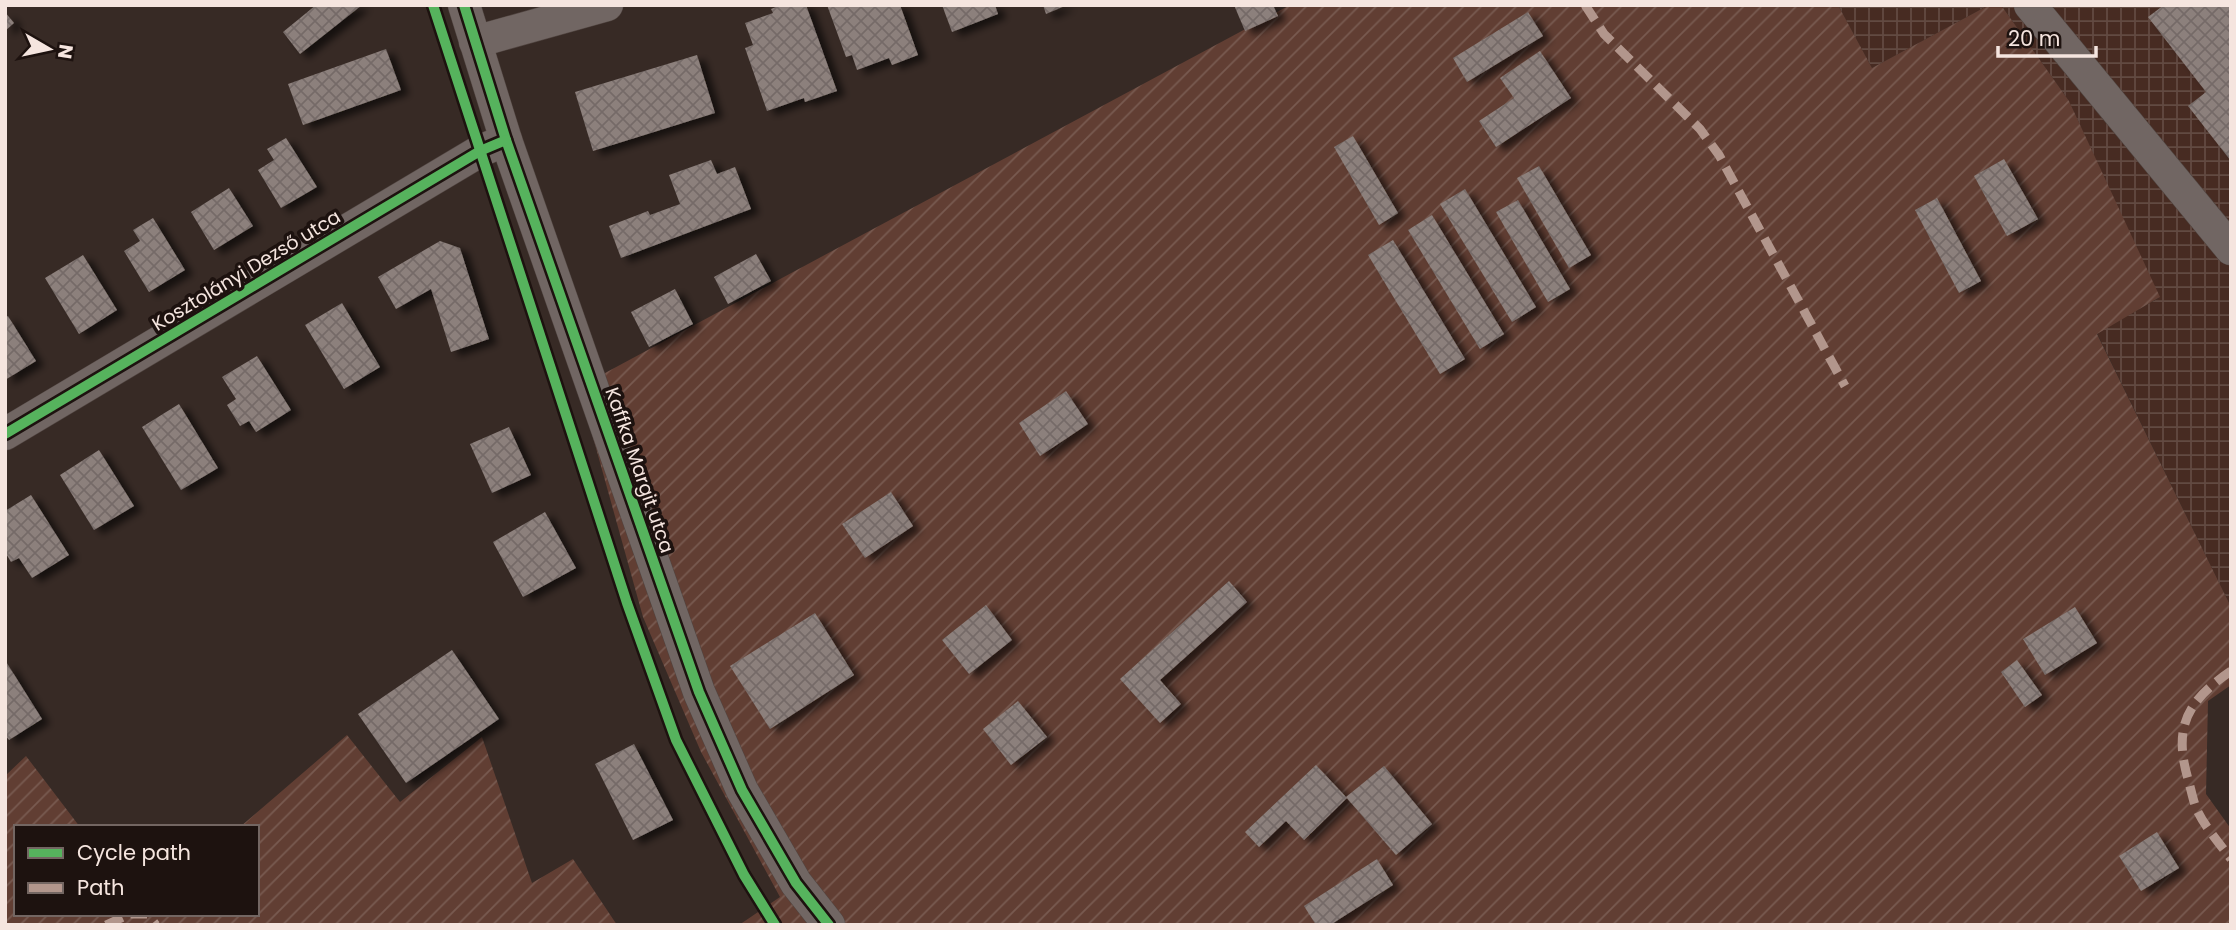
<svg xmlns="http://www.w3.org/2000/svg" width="2236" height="930" viewBox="0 0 2236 930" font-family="Poppins,sans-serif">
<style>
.industrial{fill:url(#industrial-grid)}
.garden{fill:url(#garden-furrows)}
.building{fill:url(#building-cross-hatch);filter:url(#shadow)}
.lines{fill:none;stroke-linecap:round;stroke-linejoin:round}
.minor-casing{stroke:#514541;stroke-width:33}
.minor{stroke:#716663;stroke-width:32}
.quiet{stroke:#b2968c;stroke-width:9;stroke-dasharray:18 9;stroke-linecap:butt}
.cycleway-casing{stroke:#1d120f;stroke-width:15}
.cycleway{stroke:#56b35d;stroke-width:10}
.labels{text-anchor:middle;stroke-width:7;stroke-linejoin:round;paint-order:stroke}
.street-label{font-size:19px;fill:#f5e5df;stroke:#1d120f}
</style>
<defs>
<pattern id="industrial-grid" width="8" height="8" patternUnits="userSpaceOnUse" patternTransform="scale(1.75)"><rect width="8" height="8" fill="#472b22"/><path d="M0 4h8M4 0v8" fill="none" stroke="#624a42"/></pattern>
<pattern id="garden-furrows" width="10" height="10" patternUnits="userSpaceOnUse" patternTransform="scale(1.75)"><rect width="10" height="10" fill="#613e33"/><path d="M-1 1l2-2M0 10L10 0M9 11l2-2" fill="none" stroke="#785a50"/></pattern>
<pattern id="building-cross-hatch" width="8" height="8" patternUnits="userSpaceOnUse" patternTransform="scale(1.75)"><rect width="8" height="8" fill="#8c807c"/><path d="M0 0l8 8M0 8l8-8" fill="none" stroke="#756b68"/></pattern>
<filter id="shadow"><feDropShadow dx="8" dy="4.5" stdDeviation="3.5" flood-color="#0009"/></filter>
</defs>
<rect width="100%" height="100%" fill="#372a25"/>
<g class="industrial">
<path d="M1838,5H1989L1872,68Z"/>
<path d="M2001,5H2231V607L2097,333L2159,298L2069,101Z"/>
</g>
<g class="garden">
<path d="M1290,5H1838L1872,68L1989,5H2001L2069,101L2160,297L2097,334L2231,607V685L2208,701L2206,794L2231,829V925H739L780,897L701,752L643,617L579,387Z"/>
<path d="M347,735L400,802L482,737L532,883L573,859L617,925H5V776L26,756L80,827H16V914H257V827H240Z"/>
</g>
<g class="building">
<path d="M316,5H362L300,54L283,32Z"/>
<path d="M781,5H806L837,91L805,102L804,98L767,111L745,48L753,45L745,23L773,13L771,9Z"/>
<path d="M827,5H900L918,55L892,65L889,58L857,70L852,55L846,57Z"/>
<path d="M942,5H995L998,14L952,32Z"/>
<path d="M1043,5H1067L1046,14Z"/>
<path d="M1234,5H1273L1278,16L1245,31Z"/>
<path d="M2164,5H2231V161L2188,106L2206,92L2148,17Z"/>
<path d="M5,12L14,23L5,31Z"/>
<path d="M1528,12L1543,36L1467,82L1453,58Z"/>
<path d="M386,49L401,90L303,125L288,84Z"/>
<path d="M1540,51L1571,98L1496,147L1479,121L1514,98L1500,78Z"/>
<path d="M697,55L715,113L593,151L575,92Z"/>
<path d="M1353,136L1398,213L1379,225L1334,147Z"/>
<path d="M286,138L317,187L281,208L258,170L274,160L267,149Z"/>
<path d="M2004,159L2038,219L2007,236L1974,176Z"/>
<path d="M711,160L717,174L735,167L751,209L621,258L609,226L648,211L650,215L680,204L669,175Z"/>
<path d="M1539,166L1591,255L1569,268L1517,178Z"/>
<path d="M229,188L253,226L214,250L191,212Z"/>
<path d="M1465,189L1536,307L1512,322L1440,204Z"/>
<path d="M1937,198L1981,281L1959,293L1915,210Z"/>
<path d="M1518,200L1570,289L1548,302L1496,212Z"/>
<path d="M1432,215L1504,334L1480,349L1408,230Z"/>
<path d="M153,218L185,270L149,292L124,251L140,241L133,230Z"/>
<path d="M1393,240L1465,359L1440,374L1368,255Z"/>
<path d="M440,241L460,248L489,339L451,352L431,289L396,309L378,277Z"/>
<path d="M756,254L771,281L728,304L714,277Z"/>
<path d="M83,255L117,310L79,334L45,278Z"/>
<path d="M675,289L693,324L649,347L631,312Z"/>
<path d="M342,303L380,367L344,389L305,325Z"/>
<path d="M8,316L36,361L5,380V317Z"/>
<path d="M257,356L291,410L256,432L249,421L240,426L227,405L236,399L222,377Z"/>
<path d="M1066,391L1088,424L1040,456L1019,423Z"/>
<path d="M179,404L218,468L181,490L142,427Z"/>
<path d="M509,427L531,475L492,493L470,444Z"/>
<path d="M99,450L134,506L94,530L60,475Z"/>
<path d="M891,492L913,526L865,558L842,524Z"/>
<path d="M31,495L69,555L32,578L19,558L11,562L5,552V511Z"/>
<path d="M545,512L576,568L523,597L493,542Z"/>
<path d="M1229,581L1247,602L1160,680L1181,704L1160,723L1120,679Z"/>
<path d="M986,605L1012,640L969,674L942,640Z"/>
<path d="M2075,607L2097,643L2045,675L2023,639Z"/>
<path d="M815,613L854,675L770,729L730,666Z"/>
<path d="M452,650L499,719L406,783L358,714Z"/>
<path d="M5,660L42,719L9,740L5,735Z"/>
<path d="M2017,660L2042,695L2025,707L2001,672Z"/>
<path d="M1018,701L1047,737L1011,765L983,729Z"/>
<path d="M634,744L673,820L633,840L595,764Z"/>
<path d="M1316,765L1347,798L1304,840L1286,821L1259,847L1245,832Z"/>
<path d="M1384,766L1432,824L1396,855L1346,797Z"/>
<path d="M2157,832L2179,868L2141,891L2119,856Z"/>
<path d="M1377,859L1393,885L1330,925H1316L1304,906Z"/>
</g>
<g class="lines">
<g class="minor-casing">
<g id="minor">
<path d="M464,5L506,140L699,692L742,790L796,883L829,925"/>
<path d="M2030,5L2231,249"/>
<path d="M475,42L607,5"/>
<path d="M5,434L480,151L506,140"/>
</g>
</g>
<use href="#minor" class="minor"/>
<g class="quiet">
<path d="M1585,5L1604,34L1700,129L1719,155L1845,386"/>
<path d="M2231,671C2187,701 2173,727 2188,779C2191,789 2193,801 2197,810C2205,827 2220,844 2231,859"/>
<path d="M106,925L130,914H147L156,925"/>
</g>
<g class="cycleway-casing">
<g id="cycleway">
<path d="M433,5L627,603L676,740L744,875L775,925"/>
<path d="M464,5L506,140L699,692L742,790L796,883L829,925"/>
<path d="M5,434L480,151L506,140"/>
</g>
</g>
<use href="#cycleway" class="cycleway"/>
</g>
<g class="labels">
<g class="street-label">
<text transform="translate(246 270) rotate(-31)" y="7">Kosztolányi Dezső utca</text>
<text transform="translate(640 470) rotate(71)" y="7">Kaffka Margit utca</text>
</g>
</g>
<rect width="2236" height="930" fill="none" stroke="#f5e5df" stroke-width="14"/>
<rect x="14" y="825" width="245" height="91" fill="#1d120f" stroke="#736662" stroke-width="2"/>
<rect x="28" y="848" width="35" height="10" fill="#56b35d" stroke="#736662" stroke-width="2"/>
<text x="77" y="860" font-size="21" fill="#f5e5df">Cycle path</text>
<rect x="28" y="883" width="35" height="10" fill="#b2968c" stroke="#736662" stroke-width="2"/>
<text x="77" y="895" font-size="21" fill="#f5e5df">Path</text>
<g transform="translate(49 49) rotate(99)" stroke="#1d120f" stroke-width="5" paint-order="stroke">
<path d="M0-5L12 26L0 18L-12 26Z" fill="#f5e5df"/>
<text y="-10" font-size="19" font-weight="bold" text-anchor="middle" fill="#f5e5df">N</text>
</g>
<path d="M1998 46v10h98v-10" fill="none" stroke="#f5e5df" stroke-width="3.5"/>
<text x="2008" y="46" font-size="21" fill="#f5e5df" stroke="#1d120f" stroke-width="5" paint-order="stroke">20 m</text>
</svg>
